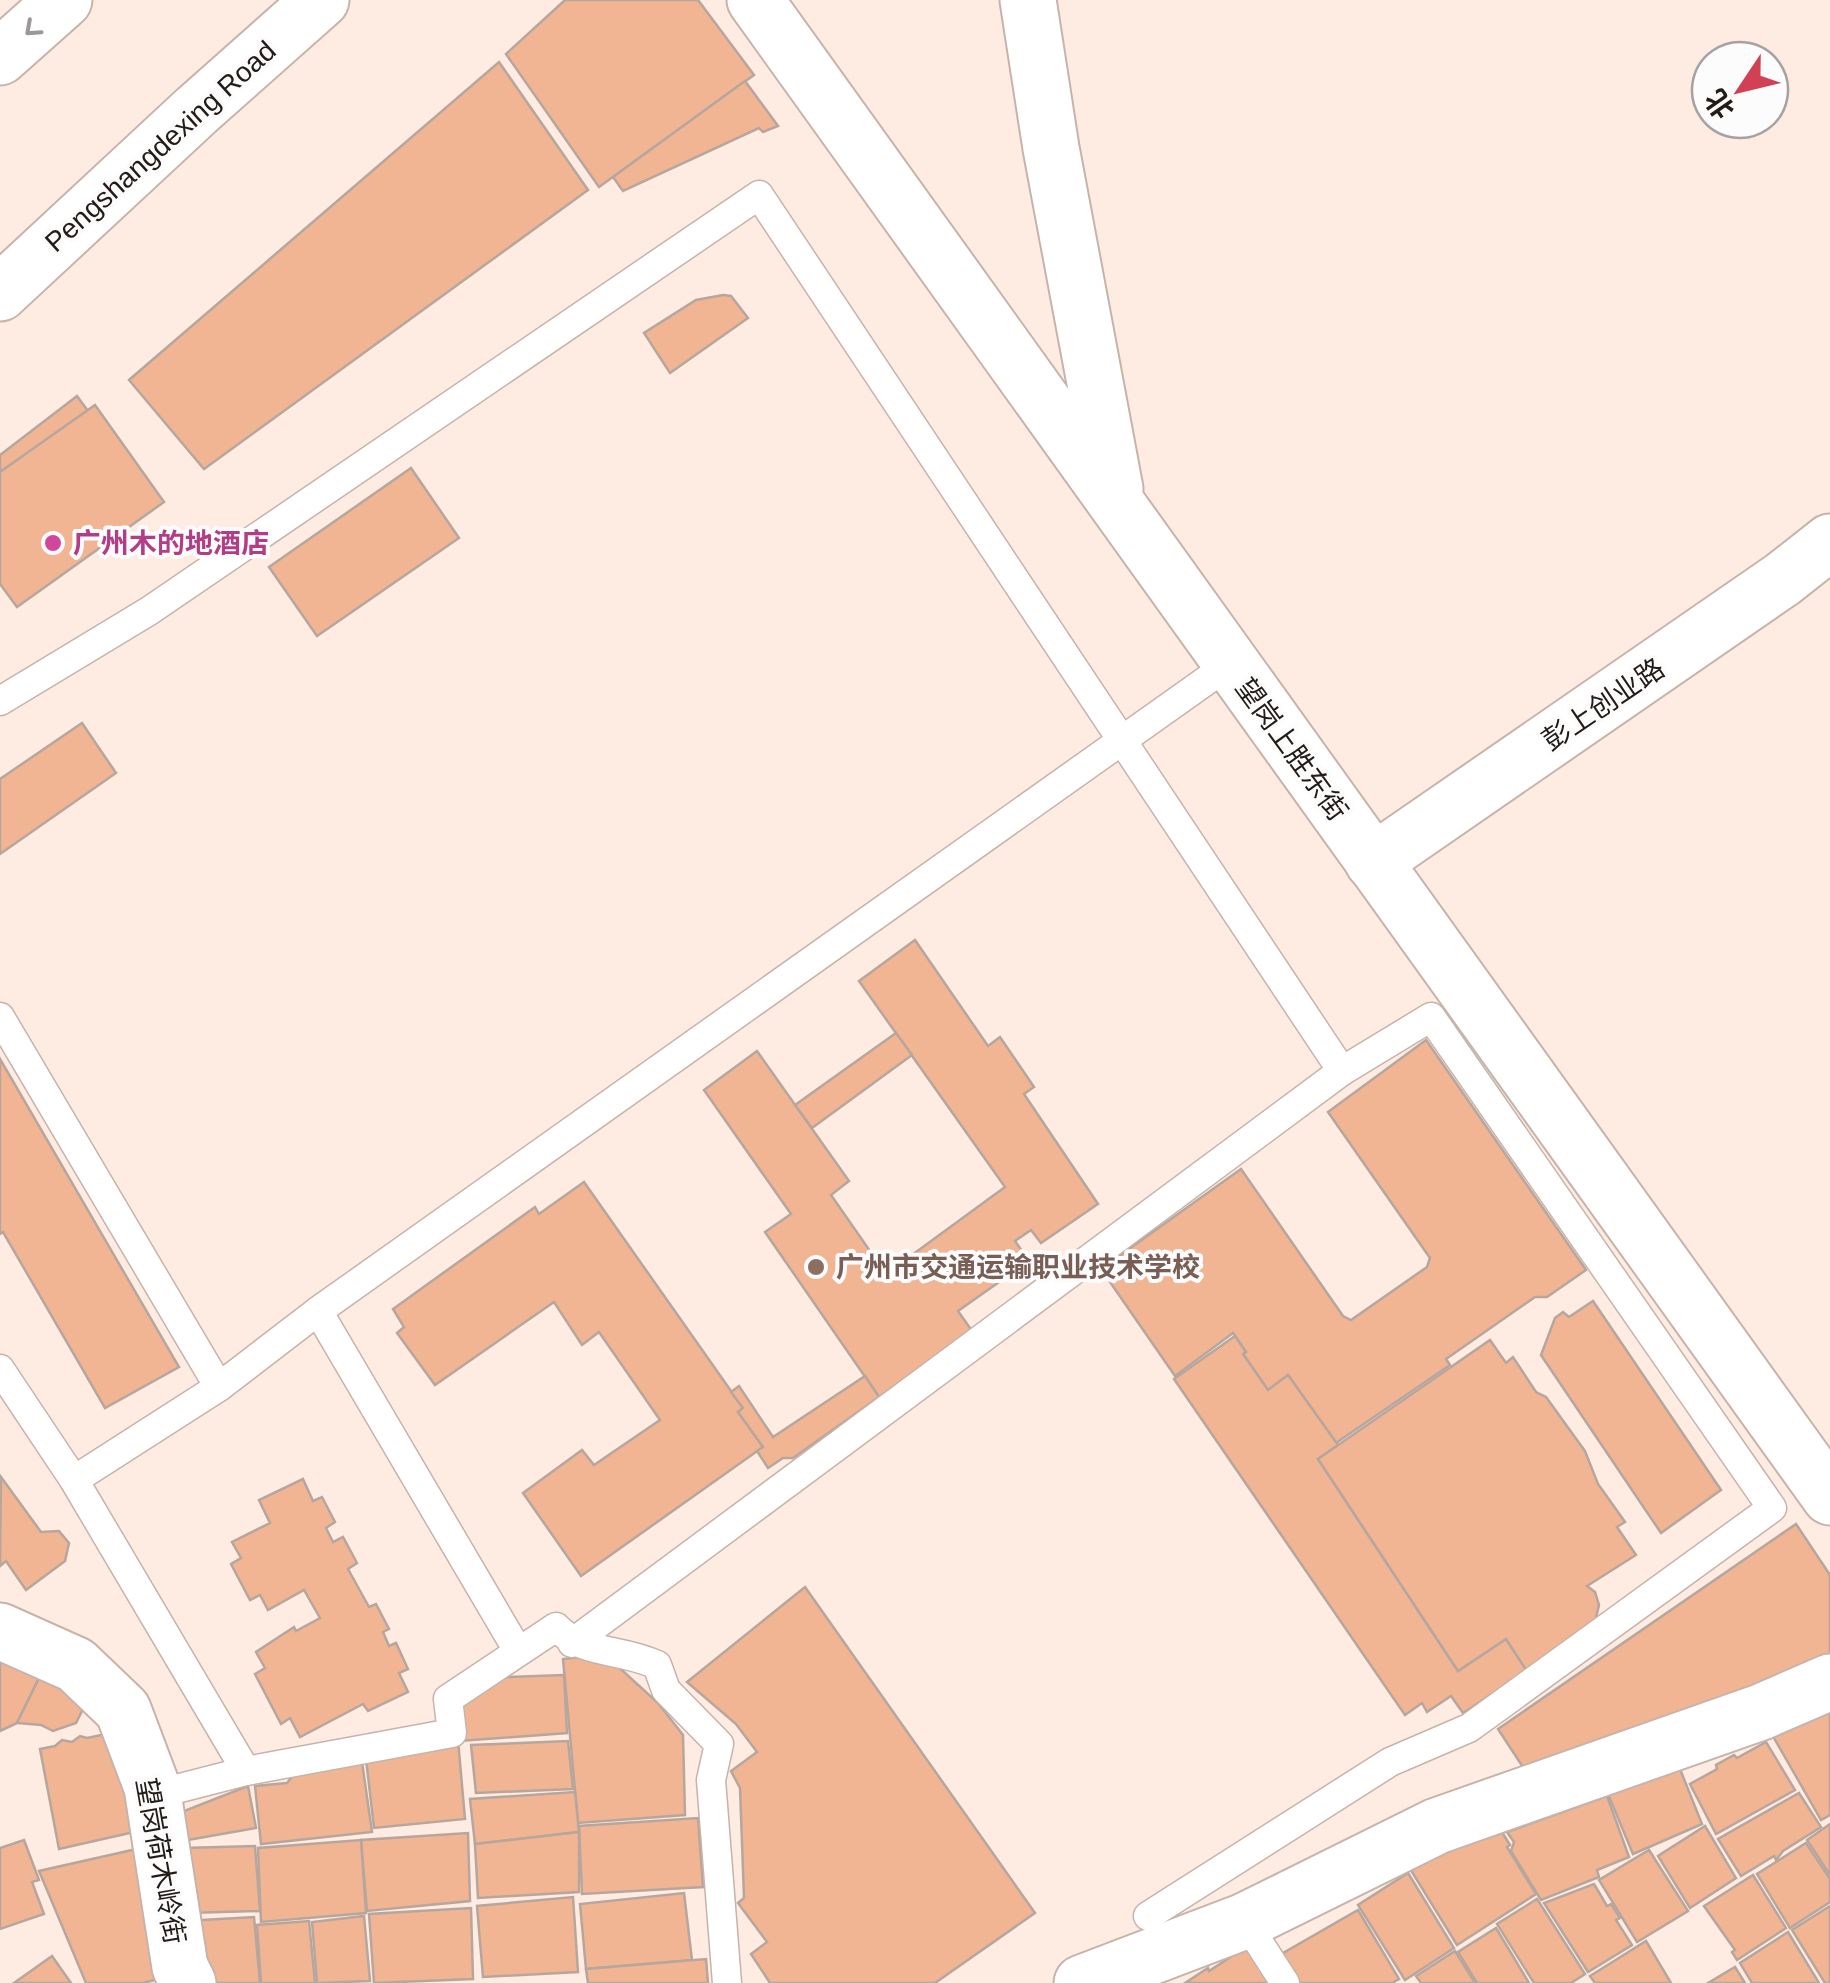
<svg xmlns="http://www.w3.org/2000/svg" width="1830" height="1983" viewBox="0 0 1830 1983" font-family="Helvetica,'Noto Sans SC',sans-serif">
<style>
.building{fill:#f1b594;stroke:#b7a69d;stroke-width:2.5}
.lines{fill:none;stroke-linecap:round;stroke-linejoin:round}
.service-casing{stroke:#c6b4ab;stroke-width:31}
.minor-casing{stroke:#c6b4ab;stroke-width:59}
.tertiary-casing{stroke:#c6b4ab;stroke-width:59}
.service{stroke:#fff;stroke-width:28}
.minor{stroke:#fff;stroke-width:55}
.tertiary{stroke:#fff;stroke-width:55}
.oneway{stroke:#9c9897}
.hotel-dot{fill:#d1479c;stroke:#fcfcfc;stroke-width:4}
.education-dot{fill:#8d6e63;stroke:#fcfcfc;stroke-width:4}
.labels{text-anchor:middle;stroke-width:8;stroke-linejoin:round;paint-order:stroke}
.street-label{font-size:28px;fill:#221b18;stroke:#fcfcfc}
.hotel-label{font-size:28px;font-weight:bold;fill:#b23c85;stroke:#fcfcfc;text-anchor:start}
.education-label{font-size:28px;font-weight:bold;fill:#785e54;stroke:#fcfcfc;text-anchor:start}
</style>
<rect width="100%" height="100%" fill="#feebe1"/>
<g class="building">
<path d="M565,0H698L754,75L599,187L506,54Z"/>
<path d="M499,62L588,190L204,469L129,380Z"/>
<path d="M745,81L778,126L763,132L759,128L623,191L613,177Z"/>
<path d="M723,295L731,296L748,318L670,373L644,333L696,300Z"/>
<path d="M77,396L88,411L0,472V455Z"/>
<path d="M95,405L164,502L17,607L0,584V472Z"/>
<path d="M411,468L459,538L317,636L269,567Z"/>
<path d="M82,723L116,773L0,854V779Z"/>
<path d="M915,940L988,1046L1000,1037L1034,1087L1024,1094L1098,1204L1041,1243L1031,1230L1015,1241L1029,1261L958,1311L972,1331L879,1397L765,1232L791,1214L704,1090L757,1051L849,1181L831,1195L886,1274L1005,1187L859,981Z"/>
<path d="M896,1033L912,1055L812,1128L795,1105Z"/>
<path d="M1426,1040L1586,1270L1547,1297H1535L1446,1359L1450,1365L1336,1443L1288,1375L1268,1390L1243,1354L1246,1352L1233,1333L1175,1376L1101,1269L1241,1169L1343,1316L1351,1320L1427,1267L1430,1258L1328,1112Z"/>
<path d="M0,1059L179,1367L105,1408L3,1232L0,1234Z"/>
<path d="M584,1182L743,1408L738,1412L763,1447L581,1576L523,1493L582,1450L594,1465L660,1420L599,1332L582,1345L554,1302L435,1385L397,1333L404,1327L393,1309L535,1207L539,1214Z"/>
<path d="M1593,1301L1721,1490L1661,1533L1541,1355L1555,1318L1563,1312L1569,1317Z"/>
<path d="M1235,1336L1246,1352L1243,1354L1268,1390L1288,1375L1338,1445L1318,1459L1458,1671L1506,1639L1527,1671L1463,1713L1451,1696L1427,1712L1422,1703L1405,1715L1174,1379Z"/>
<path d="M1490,1340L1506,1363L1513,1357L1536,1392L1546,1397L1585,1451L1598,1484L1625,1522L1617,1527L1636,1555L1587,1586L1595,1592L1599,1605L1595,1622L1527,1671L1506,1639L1458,1671L1318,1459Z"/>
<path d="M865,1376L879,1397L793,1458H783L768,1468L757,1451L763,1447L738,1412L743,1408L731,1392L739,1386L773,1437Z"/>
<path d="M1,1477L41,1532L59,1531L69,1543L65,1561L26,1590L6,1561L0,1566Z"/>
<path d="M303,1479L313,1501L322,1497L335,1522L326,1528L333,1542L343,1537L357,1563L348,1569L369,1607L376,1604L389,1629L383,1632L389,1646L396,1643L408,1669L399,1673L408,1692L368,1711L363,1704L300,1737L290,1718L281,1724L255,1674L265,1668L256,1652L294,1627L296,1631L320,1618L304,1590L268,1610L260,1595L250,1600L231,1564L241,1558L232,1542L270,1523L259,1500Z"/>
<path d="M1796,1524L1830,1575V1664L1532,1781L1498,1729Z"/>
<path d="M805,1587L1035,1913L935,1983H770L751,1954L767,1942L738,1903L744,1898L740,1788L731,1771L757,1752L736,1724L687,1682Z"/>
<path d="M0,1647L43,1670L17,1723L0,1731Z"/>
<path d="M599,1655L612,1661L658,1703L683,1735L685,1815L578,1823L563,1659Z"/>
<path d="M43,1670L90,1695L76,1723L53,1731L41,1725L17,1723Z"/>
<path d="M564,1675L567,1733L460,1741L463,1690L483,1678Z"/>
<path d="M1830,1698V1815L1821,1820L1770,1731Z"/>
<path d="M111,1733L134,1832L59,1849L40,1749L55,1746L62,1740L72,1742L80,1736L87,1738Z"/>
<path d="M458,1740L465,1819L374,1828L365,1750Z"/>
<path d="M568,1741L573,1789L476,1793L471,1745Z"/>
<path d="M1766,1742L1795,1790L1716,1834L1690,1784L1717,1769L1716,1765L1734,1755L1737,1758Z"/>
<path d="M362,1762L372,1832L261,1844L255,1786L287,1783L295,1773Z"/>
<path d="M1678,1764L1702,1824L1633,1854L1608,1794Z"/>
<path d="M248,1786L256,1828L182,1841L179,1813Z"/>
<path d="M575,1792L579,1832L475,1844L470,1799Z"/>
<path d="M1799,1793L1821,1827L1783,1851L1776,1860L1774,1856L1741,1876L1718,1839Z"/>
<path d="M1607,1796L1629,1857L1597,1870L1599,1877L1541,1900L1511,1851L1514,1842L1507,1832Z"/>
<path d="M698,1818L703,1887L582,1894L579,1826Z"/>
<path d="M1830,1824V1875L1807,1840Z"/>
<path d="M1498,1826L1510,1845L1507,1847L1536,1894L1457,1945L1409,1867Z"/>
<path d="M1705,1826L1736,1878L1690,1908L1658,1856Z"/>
<path d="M579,1832V1892L478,1898L475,1844Z"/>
<path d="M468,1833L470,1901L367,1911L361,1840Z"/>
<path d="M24,1840L39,1880L32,1882L44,1914L0,1929V1848Z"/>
<path d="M361,1840L366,1913L261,1922L258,1848Z"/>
<path d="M1806,1843L1830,1879V1902L1790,1928L1757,1874Z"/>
<path d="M255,1846L260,1911L188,1913L184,1848Z"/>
<path d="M141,1848L171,1976L143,1983H86L39,1871Z"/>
<path d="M1649,1850L1688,1911L1637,1942L1599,1880Z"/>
<path d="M1408,1873L1454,1948L1405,1980L1358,1905Z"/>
<path d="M1753,1875L1786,1928L1737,1960L1732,1952L1735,1950L1704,1906Z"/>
<path d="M1594,1884L1607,1906L1611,1904L1620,1918L1616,1920L1632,1945L1588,1972L1544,1903Z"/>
<path d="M684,1893L692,1960L586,1969L580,1904Z"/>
<path d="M573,1897L578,1972L483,1977L477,1906Z"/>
<path d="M1537,1899L1585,1974L1571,1983H1534L1497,1924Z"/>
<path d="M1830,1906V1983H1825L1792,1930Z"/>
<path d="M471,1908L473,1979L374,1983L369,1914Z"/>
<path d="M1358,1910L1399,1979L1392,1983H1295L1278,1956Z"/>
<path d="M364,1916L370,1981L317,1983L312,1922Z"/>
<path d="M254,1917L260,1983H204L185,1921Z"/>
<path d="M309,1921L315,1983H261L257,1925Z"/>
<path d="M1496,1928L1529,1983H1477L1458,1952Z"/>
<path d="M1788,1932L1819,1983H1752L1740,1963Z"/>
<path d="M1646,1941L1671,1983H1595L1590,1976Z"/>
<path d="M1249,1945L1275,1983H1185L1208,1968L1209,1971Z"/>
<path d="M1455,1951L1475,1983H1421L1416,1976Z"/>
<path d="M52,1956L71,1983H14Z"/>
<path d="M706,1959L708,1983H588L586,1969Z"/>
<path d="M1735,1967L1745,1983H1708Z"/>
</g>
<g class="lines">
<g class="service-casing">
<g id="service">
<path d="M0,701L149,611L759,195L1342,1071"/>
<path d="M0,1017L219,1387L318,1311L518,1651"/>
<path d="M318,1311L1231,663"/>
<path d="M0,1369L74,1480L246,1771"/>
<path d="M74,1480L219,1387"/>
<path d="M572,1643L1342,1071L1431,1017L1772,1508L1469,1728L1390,1762L1148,1916"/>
<path d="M153,1795L246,1771L452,1733L448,1699L556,1627C583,1655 621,1648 657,1665L666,1690L719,1744L711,1780L727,1983"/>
<path d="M1245,1921L1285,1983"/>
</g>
</g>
<g class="minor-casing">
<g id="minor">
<path d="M755,0L1830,1497"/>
<path d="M1028,0L1051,148L1115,489"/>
<path d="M1373,862L1783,579L1830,542"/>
<path d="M0,1631L76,1665L123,1710L152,1787L180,1967L188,1983"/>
<path d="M1082,1983L1245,1921L1437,1826L1761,1712L1830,1682"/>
</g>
</g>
<g class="tertiary-casing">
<g id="tertiary">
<path d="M0,57L64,0"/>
<path d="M0,293L197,110L321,0"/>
</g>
</g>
<use href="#service" class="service"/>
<use href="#minor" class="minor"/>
<use href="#tertiary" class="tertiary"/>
</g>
<defs><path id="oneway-chevron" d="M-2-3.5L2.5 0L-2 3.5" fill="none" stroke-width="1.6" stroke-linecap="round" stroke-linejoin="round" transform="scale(2.5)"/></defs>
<use class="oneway" href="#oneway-chevron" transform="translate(32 29) rotate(138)"/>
<circle class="hotel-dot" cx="53" cy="543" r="10"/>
<circle class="education-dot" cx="816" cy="1267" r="10"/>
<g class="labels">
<g class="street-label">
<text transform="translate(160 146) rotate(-42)" y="10">Pengshangdexing Road</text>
<text transform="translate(1603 704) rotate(-34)" y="10">彭上创业路</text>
<text transform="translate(1292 749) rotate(54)" y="10">望岗上胜东街</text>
<text transform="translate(161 1861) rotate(80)" y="10">望岗荷木岭街</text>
</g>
<g class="hotel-label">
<text x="73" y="553">广州木的地酒店</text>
</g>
<g class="education-label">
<text x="836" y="1277">广州市交通运输职业技术学校</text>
</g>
</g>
<g transform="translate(1740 90) rotate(235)"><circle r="48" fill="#fcfcfc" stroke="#a5a2a1" stroke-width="2.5"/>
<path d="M0-8L18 38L0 25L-18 38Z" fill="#d14055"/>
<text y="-15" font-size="28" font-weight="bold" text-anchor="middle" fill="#221b18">北</text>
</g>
</svg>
